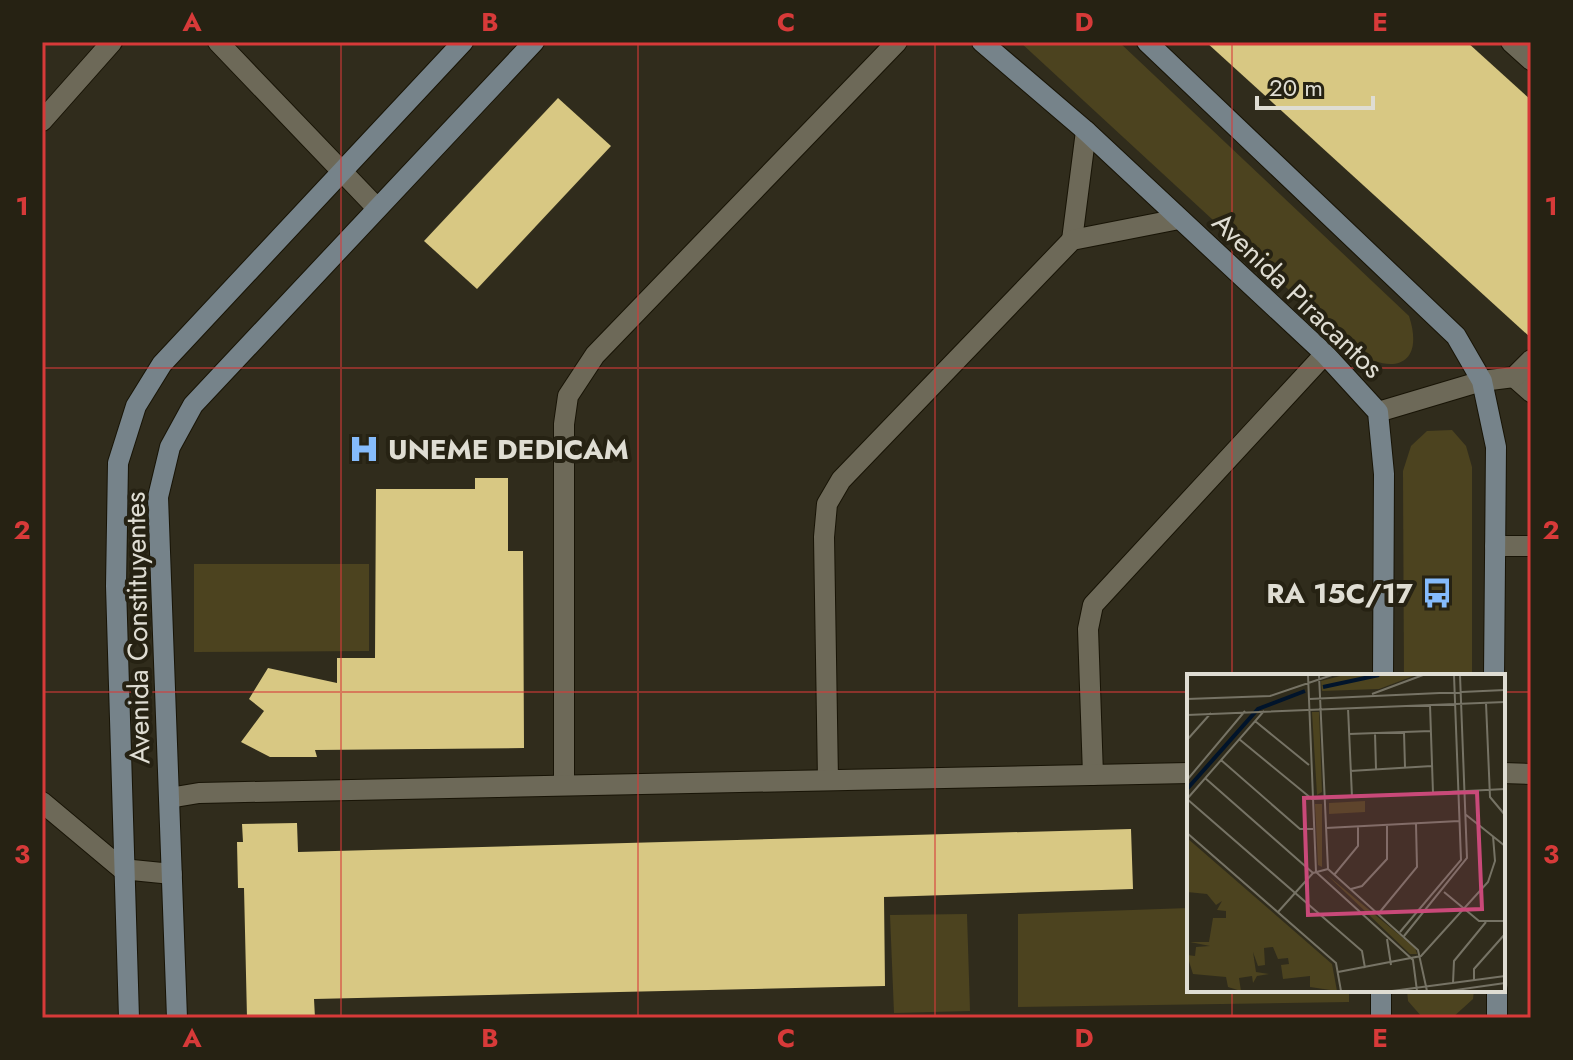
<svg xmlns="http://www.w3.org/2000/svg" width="1573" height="1060" viewBox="0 0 1573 1060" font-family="Jost,sans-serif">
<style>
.green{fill:#4c431f}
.building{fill:#d8c883}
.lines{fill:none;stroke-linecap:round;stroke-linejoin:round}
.street-casing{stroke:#181406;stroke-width:22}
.secondary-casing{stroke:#181406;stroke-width:22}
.street{stroke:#6d6958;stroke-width:20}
.secondary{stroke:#76838a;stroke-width:20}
.grid{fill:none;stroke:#d73a39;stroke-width:2;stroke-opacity:0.55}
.labels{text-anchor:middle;stroke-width:8;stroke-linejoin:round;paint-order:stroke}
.street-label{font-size:28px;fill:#dfddd3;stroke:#262213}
.poi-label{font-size:28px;font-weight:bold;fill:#dfddd3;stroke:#262213;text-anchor:start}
.inset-river{fill:none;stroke:#01142b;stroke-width:4}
.inset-road{fill:none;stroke:#767365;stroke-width:2}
.view{fill:#c94979;fill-opacity:0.15;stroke:#c94979;stroke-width:4}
.inset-edge{fill:none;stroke:#dfddd3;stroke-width:4}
.neatline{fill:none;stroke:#d73a39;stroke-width:3}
.grid-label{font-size:26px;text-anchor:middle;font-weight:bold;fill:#d73a39}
</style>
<rect width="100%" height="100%" fill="#302c1c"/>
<g class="green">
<path d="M1020,42H1119L1409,316C1425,365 1393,376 1355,351Z"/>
<path d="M1452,430L1466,446L1472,467V676H1404L1403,471L1411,446L1427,431Z"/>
<path d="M194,564H369V651L194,652Z"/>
<path d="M1189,908V990H1349V1002L1018,1007V914Z"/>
<path d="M967,914L970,1011L894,1013L890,915Z"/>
<path d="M1407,990H1474L1473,999L1452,1018L1422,1017L1408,1001Z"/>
</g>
<g class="building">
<path d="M1206,42H1467L1531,100V338Z"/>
<path d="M558,98L611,146L477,289L424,241Z"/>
<path d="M475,478H508V551H523L524,748L315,750L317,757H270L241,742L264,711L249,699L268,668L337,683V658H375L376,489H475Z"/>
<path d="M297,823L298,852L1131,829L1133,889L884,897L885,986L314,999L315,1018H247L244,888H238L237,842H243L242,824Z"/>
</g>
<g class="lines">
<g class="street-casing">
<g id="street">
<path d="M218,42L376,207"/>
<path d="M1511,42L1531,60"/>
<path d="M42,121L112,42"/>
<path d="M1072,240L1086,131"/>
<path d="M1514,377L1531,392"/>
<path d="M1378,412L1482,381L1514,377L1531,360"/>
<path d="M1495,546H1531"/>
<path d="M1503,773L1531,774"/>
<path d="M1093,775L1088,629L1093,605L1325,354"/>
<path d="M828,780L824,537L827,504L841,480L1072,240L1179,219"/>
<path d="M564,785V424L568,396L595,355L897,42"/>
<path d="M169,798L199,793L1189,773"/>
<path d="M42,802L122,869L172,874"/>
</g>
</g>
<g class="secondary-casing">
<g id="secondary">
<path d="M982,42L1086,131L1325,354L1378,412L1384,474L1383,676"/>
<path d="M1147,42L1456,336L1482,381L1496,447L1494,676"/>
<path d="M1497,990V1018"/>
<path d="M129,1018L116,586L118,463L136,406L162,364L463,42"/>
<path d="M177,1018L158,497L170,447L193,405L534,42"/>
<path d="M1381,1018V990"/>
</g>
</g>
<use href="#street" class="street"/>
<use href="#secondary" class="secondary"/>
</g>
<path class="grid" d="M341,42V1018M638,42V1018M935,42V1018M1232,42V676M42,368H1531M42,692H1189M1503,692H1531M1232,990V1018"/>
<defs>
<g id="hospital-bare" transform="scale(2.4)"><path d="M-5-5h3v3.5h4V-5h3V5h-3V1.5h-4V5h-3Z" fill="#85bbfb" stroke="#262213" stroke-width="2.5" paint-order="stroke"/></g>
<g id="bus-bare" transform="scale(2.4)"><path d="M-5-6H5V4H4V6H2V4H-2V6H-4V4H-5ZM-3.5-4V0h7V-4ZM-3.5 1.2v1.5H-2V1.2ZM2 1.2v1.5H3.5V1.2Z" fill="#85bbfb" stroke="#262213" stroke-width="2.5" paint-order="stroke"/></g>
</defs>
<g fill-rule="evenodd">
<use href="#hospital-bare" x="364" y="449"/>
<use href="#bus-bare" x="1437" y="593"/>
</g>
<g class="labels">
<g class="street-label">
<text transform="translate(1298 295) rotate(44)" y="10">Avenida Piracantos</text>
<text transform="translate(137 628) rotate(-91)" y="10">Avenida Constituyentes</text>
</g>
<g class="poi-label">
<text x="388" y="459">UNEME DEDICAM</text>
<text x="1413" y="603" text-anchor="end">RA 15C/17</text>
</g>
</g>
<g transform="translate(1187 674)">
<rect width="318" height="318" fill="#302c1c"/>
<path d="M157,1H229L192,15L135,17L134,7ZM125,38H132L135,118L130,121ZM178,127V138L142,140V129ZM128,130H135V193L131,191ZM0,164L145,290L150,317L123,313V302L96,305L94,291L102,290L101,284L91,285L86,273L77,274L78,291L71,292L66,278L69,298L82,300L70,302L66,309L65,302L52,304L54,317L41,313L39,303L6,300L0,281L8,282L9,273L23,272L3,268H22L26,244H39V237L30,236L35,227L29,231L20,220L0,218ZM139,200L228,274L230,280H223Z" fill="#4c431f"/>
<path class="inset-river" d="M136,13L192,1M0,115L71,35L118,17"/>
<path class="inset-road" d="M121,1L129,198L226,286L230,317M132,1L141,195L231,276L240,317M185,20L236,1M0,25L83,22L145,1M122,25L318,16M299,29L303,123L318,141M243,31L246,119M161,34L165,123M0,41L318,28M68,47L122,91M217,58L218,93M188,59L189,95M162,60L244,57M52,65L125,125L318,115M0,66L24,39M34,86L113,155H126M163,97L245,92M18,104L126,199M0,106L58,37M0,125L175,277L178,294M0,125L77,37M278,140L318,172M139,154L272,147M0,159L149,289L154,317M147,201L171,172V153M164,215L175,212L200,185V152M257,218L292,247H318M91,238L126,199L141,195M192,239L230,193L229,150M213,258L274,186L267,1M217,262L280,184L273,1M200,265L204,291M151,298L234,282L301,208L308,187L306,162M287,306V295L318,260M266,309L267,287L299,248M205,317L318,302M262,317L318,309"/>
<path class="view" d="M290,118L295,235L121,241L117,124Z"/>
<rect width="318" height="318" class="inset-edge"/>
</g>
<rect width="1573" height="1060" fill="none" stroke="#262213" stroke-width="88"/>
<path d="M1257 96v12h116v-12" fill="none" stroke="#dfddd3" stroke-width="4"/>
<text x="1269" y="96" font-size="24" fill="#dfddd3" stroke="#262213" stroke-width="6" paint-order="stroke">20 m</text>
<rect x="44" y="44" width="1485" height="972" class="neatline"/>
<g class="grid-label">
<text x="192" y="31">A</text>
<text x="490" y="31">B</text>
<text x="786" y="31">C</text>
<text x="1084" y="31">D</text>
<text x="1380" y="31">E</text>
<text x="22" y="215">1</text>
<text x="1551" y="215">1</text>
<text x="22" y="539">2</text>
<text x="1551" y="539">2</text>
<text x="22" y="863">3</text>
<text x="1551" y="863">3</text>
<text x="192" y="1047">A</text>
<text x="490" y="1047">B</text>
<text x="786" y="1047">C</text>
<text x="1084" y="1047">D</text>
<text x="1380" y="1047">E</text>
</g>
</svg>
